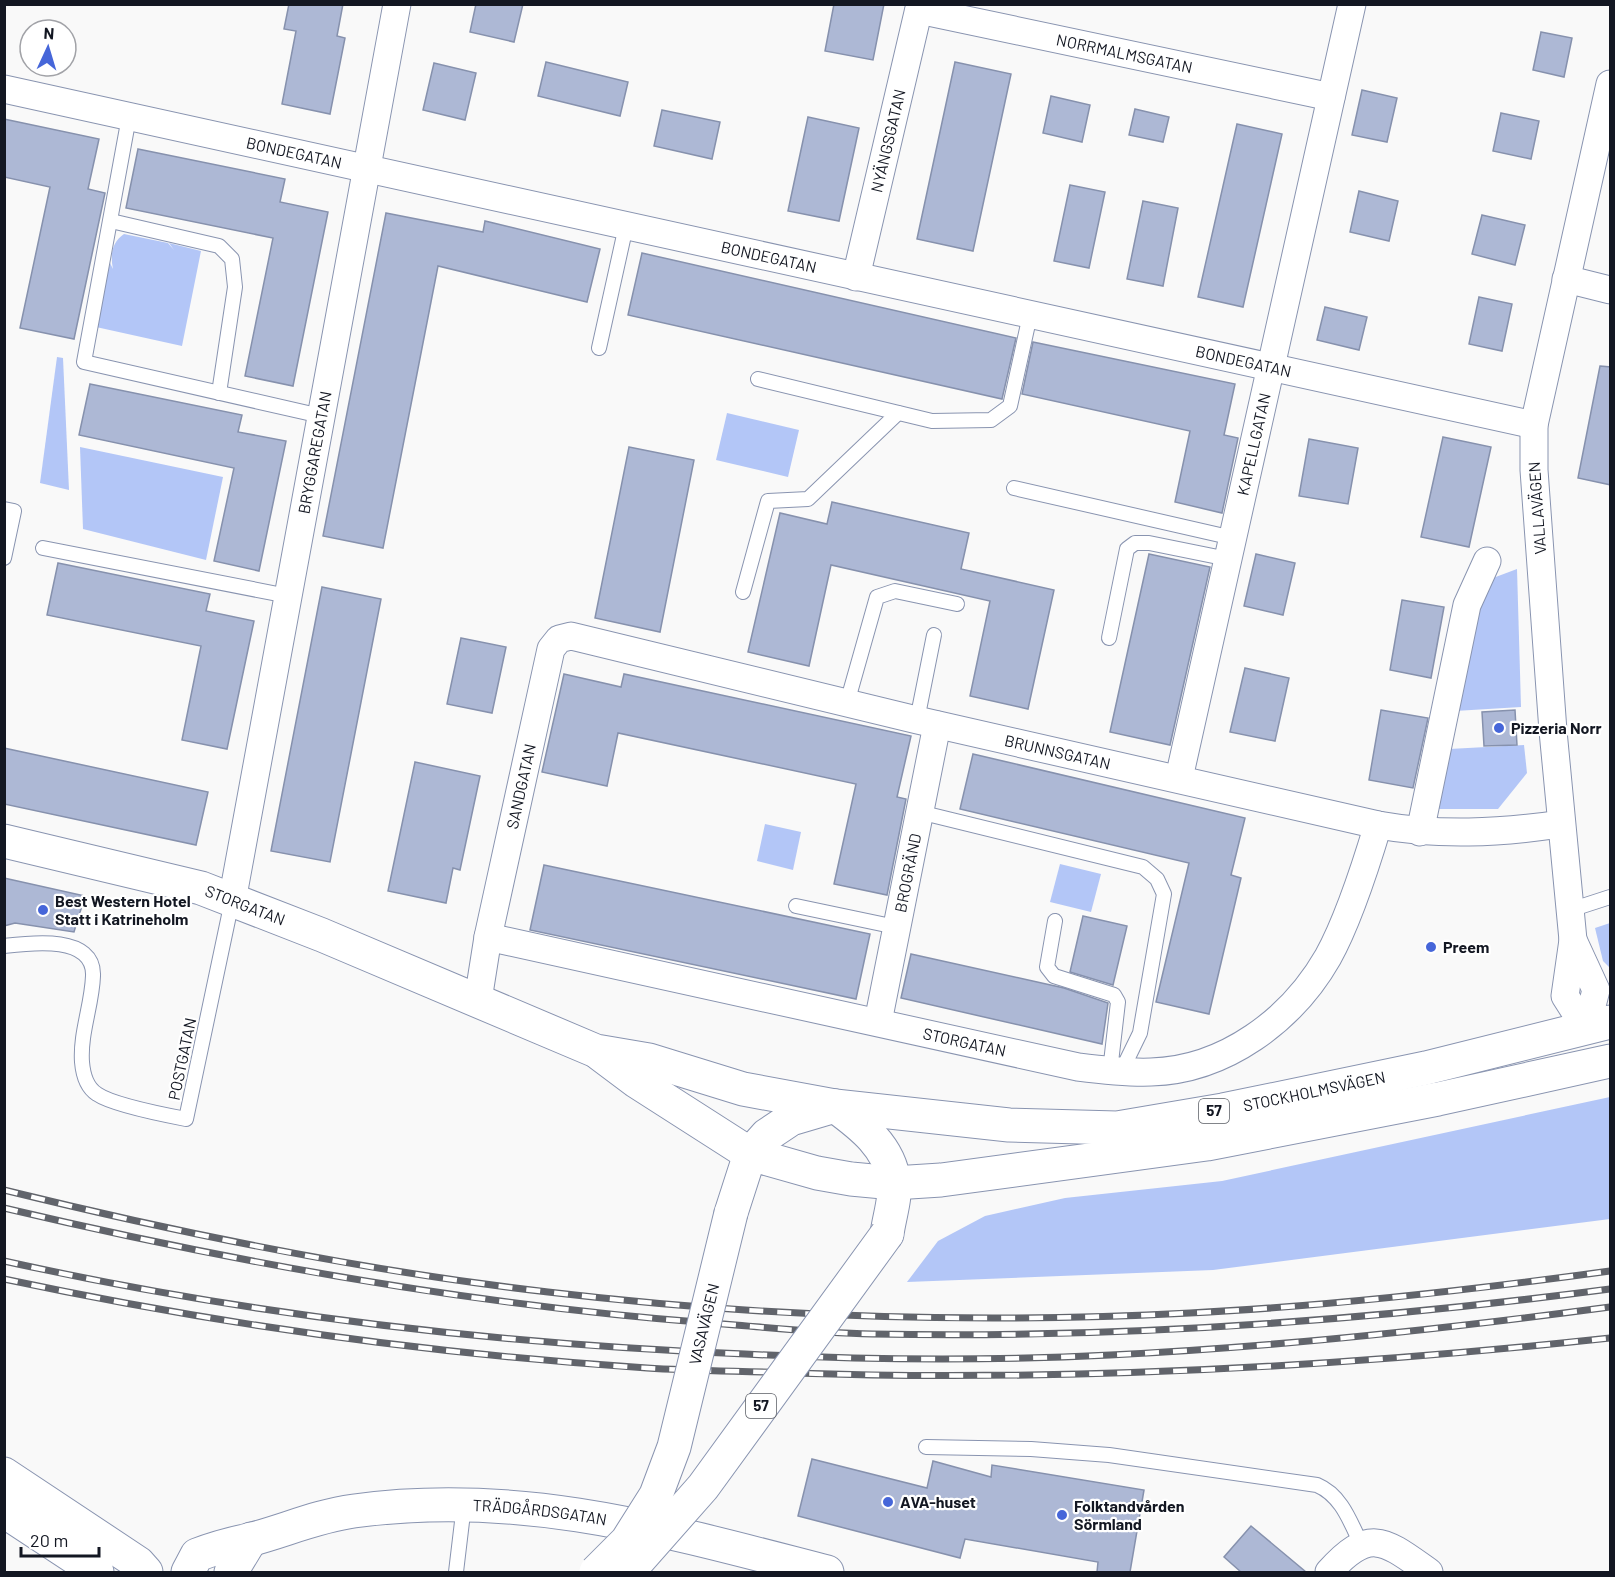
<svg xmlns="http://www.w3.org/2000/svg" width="1615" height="1577" viewBox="0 0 1615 1577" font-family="Barlow,sans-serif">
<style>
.green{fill:#b3c6f7}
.building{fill:#adb8d5;stroke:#8691ad;stroke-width:1.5}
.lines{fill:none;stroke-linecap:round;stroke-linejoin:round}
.lane-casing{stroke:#8994b0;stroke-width:16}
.street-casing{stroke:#8994b0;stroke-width:29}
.secondary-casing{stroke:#8994b0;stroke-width:35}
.primary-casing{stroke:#8994b0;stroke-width:35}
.lane{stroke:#fff;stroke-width:14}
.street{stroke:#fff;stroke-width:27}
.secondary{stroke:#fff;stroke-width:33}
.primary{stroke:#fff;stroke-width:33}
.rail-casing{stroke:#61646b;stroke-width:7}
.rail{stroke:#fff;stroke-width:4.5;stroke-dasharray:14;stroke-linecap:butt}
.primary-bridge-casing{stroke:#8994b0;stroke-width:35;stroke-linecap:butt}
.primary-bridge{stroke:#fff;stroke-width:33}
.poi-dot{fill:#4666d9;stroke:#fff;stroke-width:2}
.labels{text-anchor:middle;stroke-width:4.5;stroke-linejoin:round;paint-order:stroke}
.shield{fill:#fff;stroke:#5a5d64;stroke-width:1.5}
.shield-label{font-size:15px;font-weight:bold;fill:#131722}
.street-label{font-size:16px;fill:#131722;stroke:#fff}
.poi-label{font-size:16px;font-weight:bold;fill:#131722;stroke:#fff;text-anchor:start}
</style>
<rect width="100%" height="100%" fill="#f9f9f9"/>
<g class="green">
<path d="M124,234L168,243L174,250L169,243L201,251L182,346L96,327L110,263L113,269C110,255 112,242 124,234Z"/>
<path d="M57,357L63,358L69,490L40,483Z"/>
<path d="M727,413L799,430L788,477L716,460Z"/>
<path d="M80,447L223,477L206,560L83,529Z"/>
<path d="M1517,569L1521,707L1455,711L1474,603L1493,578Z"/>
<path d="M1524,745L1527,773L1498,809H1436L1449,749Z"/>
<path d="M765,824L801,832L793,870L757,861Z"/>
<path d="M1060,864L1101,874L1091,912L1050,902Z"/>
<path d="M1610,923V968L1603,961L1595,928Z"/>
<path d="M1610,1097V1219L1213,1270L907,1282L938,1241L985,1216L1065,1198L1222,1181Z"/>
</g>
<g class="building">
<path d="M289,4H343L337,36L345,38L330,114L282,104L296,31L284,29Z"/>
<path d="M476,4H523L514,42L470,32Z"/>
<path d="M834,4H884L873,60L825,51Z"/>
<path d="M1541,32L1572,38L1564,77L1533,70Z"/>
<path d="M546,62L628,82L620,116L538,96Z"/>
<path d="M955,62L1011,74L973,251L917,239Z"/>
<path d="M434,63L476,73L465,120L423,110Z"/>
<path d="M1362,90L1397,98L1387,142L1352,135Z"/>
<path d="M1051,96L1090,105L1082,142L1043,133Z"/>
<path d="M1135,109L1169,117L1163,142L1129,135Z"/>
<path d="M662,110L720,122L712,159L654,146Z"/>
<path d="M1501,113L1539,121L1531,159L1493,151Z"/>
<path d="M808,117L859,128L839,221L788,211Z"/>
<path d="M4,119L99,139L88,189L105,193L74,339L20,328L50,187L4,177Z"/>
<path d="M1237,124L1282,134L1243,307L1198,297Z"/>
<path d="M138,149L285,179L280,202L328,212L293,386L245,376L273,238L126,208Z"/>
<path d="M1070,185L1105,192L1089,268L1054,261Z"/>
<path d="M1359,191L1398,201L1389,241L1350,232Z"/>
<path d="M1143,201L1178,208L1163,286L1127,279Z"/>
<path d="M386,213L483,232L485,221L600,249L587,302L438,266L383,548L323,536Z"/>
<path d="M1482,215L1525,225L1515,265L1472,254Z"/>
<path d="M642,253L1016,338L1002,399L628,315Z"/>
<path d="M1479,297L1512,304L1502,351L1469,344Z"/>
<path d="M1325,307L1367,317L1359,350L1317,340Z"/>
<path d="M1033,342L1235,384L1224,435L1238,438L1222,513L1175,502L1190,431L1022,394Z"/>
<path d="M1600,366L1611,367V485L1578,478Z"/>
<path d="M90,384L242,415L238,432L286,441L259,571L214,561L234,468L79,435Z"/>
<path d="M1443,437L1491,447L1469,547L1421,537Z"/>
<path d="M1309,439L1358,448L1348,504L1299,496Z"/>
<path d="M629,447L694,460L660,632L595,618Z"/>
<path d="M832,502L969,533L961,569L1054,590L1028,709L970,696L990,601L831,565L809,666L748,652L780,513L827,524Z"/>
<path d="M1149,554L1210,567L1170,745L1110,732Z"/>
<path d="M1256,554L1295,563L1283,615L1244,606Z"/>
<path d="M58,563L210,594L206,611L254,621L227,749L182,740L201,646L47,615Z"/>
<path d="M322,587L381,599L330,862L271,851Z"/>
<path d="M1402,600L1444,607L1431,678L1390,670Z"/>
<path d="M461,638L506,647L492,713L447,704Z"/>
<path d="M1245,668L1289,678L1275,741L1230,732Z"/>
<path d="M564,674L621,687L624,674L911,736L897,797L906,799L887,895L834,884L856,784L618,733L607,786L542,772Z"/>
<path d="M1381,710L1428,718L1413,788L1369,780Z"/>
<path d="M1515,710L1517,745L1484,746L1482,712Z"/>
<path d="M4,748L208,792L196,845L4,804Z"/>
<path d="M973,754L1245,818L1231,875L1241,878L1209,1014L1156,1002L1189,863L960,809Z"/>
<path d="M415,762L480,776L460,870L453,868L446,903L388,891Z"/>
<path d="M544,865L870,934L856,999L530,930Z"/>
<path d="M4,878L85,896L74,932L15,923L4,926Z"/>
<path d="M1083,916L1127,926L1113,985L1070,972Z"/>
<path d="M911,954L1064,988L1108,1003L1102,1044L901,998Z"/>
<path d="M812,1459L927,1488L933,1461L991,1477L992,1465L1144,1490L1130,1572H1097L1098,1562L965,1539L960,1558L798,1516Z"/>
<path d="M1251,1526L1306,1572H1241L1224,1557Z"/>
</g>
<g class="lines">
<g class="lane-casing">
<g id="lane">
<path d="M129,117L84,362L321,416"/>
<path d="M111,221L219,246L232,259L235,287L219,393"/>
<path d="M599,348L626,226"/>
<path d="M758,379L932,421L991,420L1010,406L1030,315"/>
<path d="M1014,488L1233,538"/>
<path d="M4,509L14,511L4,558"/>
<path d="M43,548L288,596"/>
<path d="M743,592L768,501L808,499L898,413"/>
<path d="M1109,638L1127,549L1135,543H1149L1228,559"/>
<path d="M847,703L877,597L895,591L957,604"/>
<path d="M917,720L934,635"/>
<path d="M919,812L1143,867L1157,879L1164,894L1140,1033L1121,1072"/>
<path d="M796,906L896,927"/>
<path d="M1570,910L1610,897"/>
<path d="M1055,921L1047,967L1054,976L1114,995L1118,1002L1110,1071"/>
<path d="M4,946C29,943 95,934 93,976C92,1005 80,1033 82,1062C83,1074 86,1087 97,1094C113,1105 165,1115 186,1119L232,901"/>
<path d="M926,1447L1031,1449L1109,1455L1317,1485C1341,1495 1350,1521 1361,1544"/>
<path d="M456,1572L464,1505"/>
</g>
</g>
<g class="street-casing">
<g id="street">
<path id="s1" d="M919,10L1331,97"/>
<path id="s2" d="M4,89L1534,425"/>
<path id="s3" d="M856,277L920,4"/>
<path d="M1566,279L1610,290"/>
<path id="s4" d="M1179,778L1352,4"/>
<path d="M1420,832L1467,605L1487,561"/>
<path id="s5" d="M232,901L397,4"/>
<path id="s6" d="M488,937L1078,1067C1102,1070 1127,1073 1151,1072C1225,1070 1292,1020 1328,957C1348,921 1366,865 1378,825"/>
<path d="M1573,940L1596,990L1586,1029"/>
<path id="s7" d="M478,1000L488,937L551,649L559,639L571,636L917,720L1378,825C1440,836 1498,833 1561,824"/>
<path id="s8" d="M878,1022L937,725"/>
<path d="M1586,1029L1565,996L1573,940L1553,731L1534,470V425L1610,84"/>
<path d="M1329,1572C1370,1526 1385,1541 1429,1572"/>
</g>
</g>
<g class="secondary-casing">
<g id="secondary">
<path id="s9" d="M4,841L201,888L322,935L596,1051L649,1060L743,1089L835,1106"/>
<path d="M600,1054L636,1081L750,1154"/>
<path d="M4,1474L138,1563L146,1572"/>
<path d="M4,1511L97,1572"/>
<path id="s10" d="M188,1572L197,1555C215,1548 230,1544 249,1540C284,1531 317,1516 354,1511C521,1488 668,1531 827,1572"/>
<path d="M231,1572L251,1539"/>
</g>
</g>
<g class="primary-casing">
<g id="primary">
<path d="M835,1106C861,1125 890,1147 894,1182C896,1198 889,1218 887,1234"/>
<path d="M750,1154L817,1173L851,1179L894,1183L941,1180L1207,1144L1438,1099L1610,1061"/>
<path id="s11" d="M731,1213L750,1154L767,1135L791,1119L835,1106L1009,1125L1117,1128L1223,1110L1426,1068L1610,1022"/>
</g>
</g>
<use href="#lane" class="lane"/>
<use href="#street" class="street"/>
<use href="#secondary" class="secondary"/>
<use href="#primary" class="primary"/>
<g class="rail-casing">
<g id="rail">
<path d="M4,1190C183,1234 365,1271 548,1292C760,1317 977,1324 1190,1313C1331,1306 1471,1290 1610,1271"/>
<path d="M4,1208C237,1263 472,1305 710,1323C764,1327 818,1333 872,1334C1120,1339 1365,1321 1610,1289"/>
<path d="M4,1261C248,1315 496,1344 745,1354C866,1360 988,1361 1110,1355C1277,1347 1444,1329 1610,1307"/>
<path d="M4,1279C216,1324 430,1354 647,1368C695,1371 744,1371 793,1373C1066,1382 1339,1367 1610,1338"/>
</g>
</g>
<use href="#rail" class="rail"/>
<g class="primary-bridge-casing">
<g id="primary-bridge">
<path id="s12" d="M596,1572L627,1541L656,1495L674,1447L731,1213"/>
<path d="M628,1572L703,1487L887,1234"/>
</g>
</g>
<use href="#primary-bridge" class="primary-bridge"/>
</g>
<g class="poi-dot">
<circle cx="1499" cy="728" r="6"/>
<circle cx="43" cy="910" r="6"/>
<circle cx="1431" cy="947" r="6"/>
<circle cx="888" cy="1502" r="6"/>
<circle cx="1062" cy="1515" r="6"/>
</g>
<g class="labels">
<g class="shield">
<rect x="1199" y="1099" width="30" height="24" rx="4.5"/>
<rect x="746" y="1394" width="30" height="24" rx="4.5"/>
</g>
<g class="shield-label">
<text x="1214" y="1116">57</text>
<text x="761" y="1411">57</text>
</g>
<g class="street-label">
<text dy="6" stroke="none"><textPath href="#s1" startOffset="210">NORRMALMSGATAN</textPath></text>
<text dy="6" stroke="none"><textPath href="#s3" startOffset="140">NYÄNGSGATAN</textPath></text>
<text dy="6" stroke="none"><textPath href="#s2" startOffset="297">BONDEGATAN</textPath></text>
<text dy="6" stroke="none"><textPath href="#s2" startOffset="783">BONDEGATAN</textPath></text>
<text dy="6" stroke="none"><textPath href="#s2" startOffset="1269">BONDEGATAN</textPath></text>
<text dy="6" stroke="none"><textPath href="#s4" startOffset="342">KAPELLGATAN</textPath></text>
<text dy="6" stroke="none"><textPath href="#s5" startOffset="456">BRYGGAREGATAN</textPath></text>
<text transform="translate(1537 508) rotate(-94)" y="6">VALLAVÄGEN</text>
<text dy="6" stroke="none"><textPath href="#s7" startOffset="884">BRUNNSGATAN</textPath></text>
<text dy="6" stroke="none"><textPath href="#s7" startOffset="218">SANDGATAN</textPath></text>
<text dy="6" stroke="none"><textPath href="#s8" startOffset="152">BROGRÄND</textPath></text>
<text dy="6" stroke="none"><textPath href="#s9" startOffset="250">STORGATAN</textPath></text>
<text dy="6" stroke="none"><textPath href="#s6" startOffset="488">STORGATAN</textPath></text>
<text transform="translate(182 1059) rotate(-78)" y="6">POSTGATAN</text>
<text dy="6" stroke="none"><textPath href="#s11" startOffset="646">STOCKHOLMSVÄGEN</textPath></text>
<text dy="6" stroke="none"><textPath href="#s12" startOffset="276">VASAVÄGEN</textPath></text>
<text dy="6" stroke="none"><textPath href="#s10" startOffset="369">TRÄDGÅRDSGATAN</textPath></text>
</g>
<g class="poi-label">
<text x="1511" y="734">Pizzeria Norr</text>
<text x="55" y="907">Best Western Hotel<tspan x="55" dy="18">Statt i Katrineholm</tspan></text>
<text x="1443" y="953">Preem</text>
<text x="900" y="1508">AVA-huset</text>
<text x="1074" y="1512">Folktandvården<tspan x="1074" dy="18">Sörmland</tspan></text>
</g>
</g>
<rect width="1615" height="1577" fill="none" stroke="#131722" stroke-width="12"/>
<g transform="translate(48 48) rotate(4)"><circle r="28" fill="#ffffff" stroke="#a1a2a7" stroke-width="1.5"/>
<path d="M0-4.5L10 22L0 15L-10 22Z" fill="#4666d9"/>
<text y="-9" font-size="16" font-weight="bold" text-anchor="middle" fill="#131722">N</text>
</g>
<path d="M21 1547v9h78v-9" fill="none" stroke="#131722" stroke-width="3"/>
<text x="30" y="1547" font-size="18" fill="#131722" stroke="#ffffff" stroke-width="4.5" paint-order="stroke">20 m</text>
</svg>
